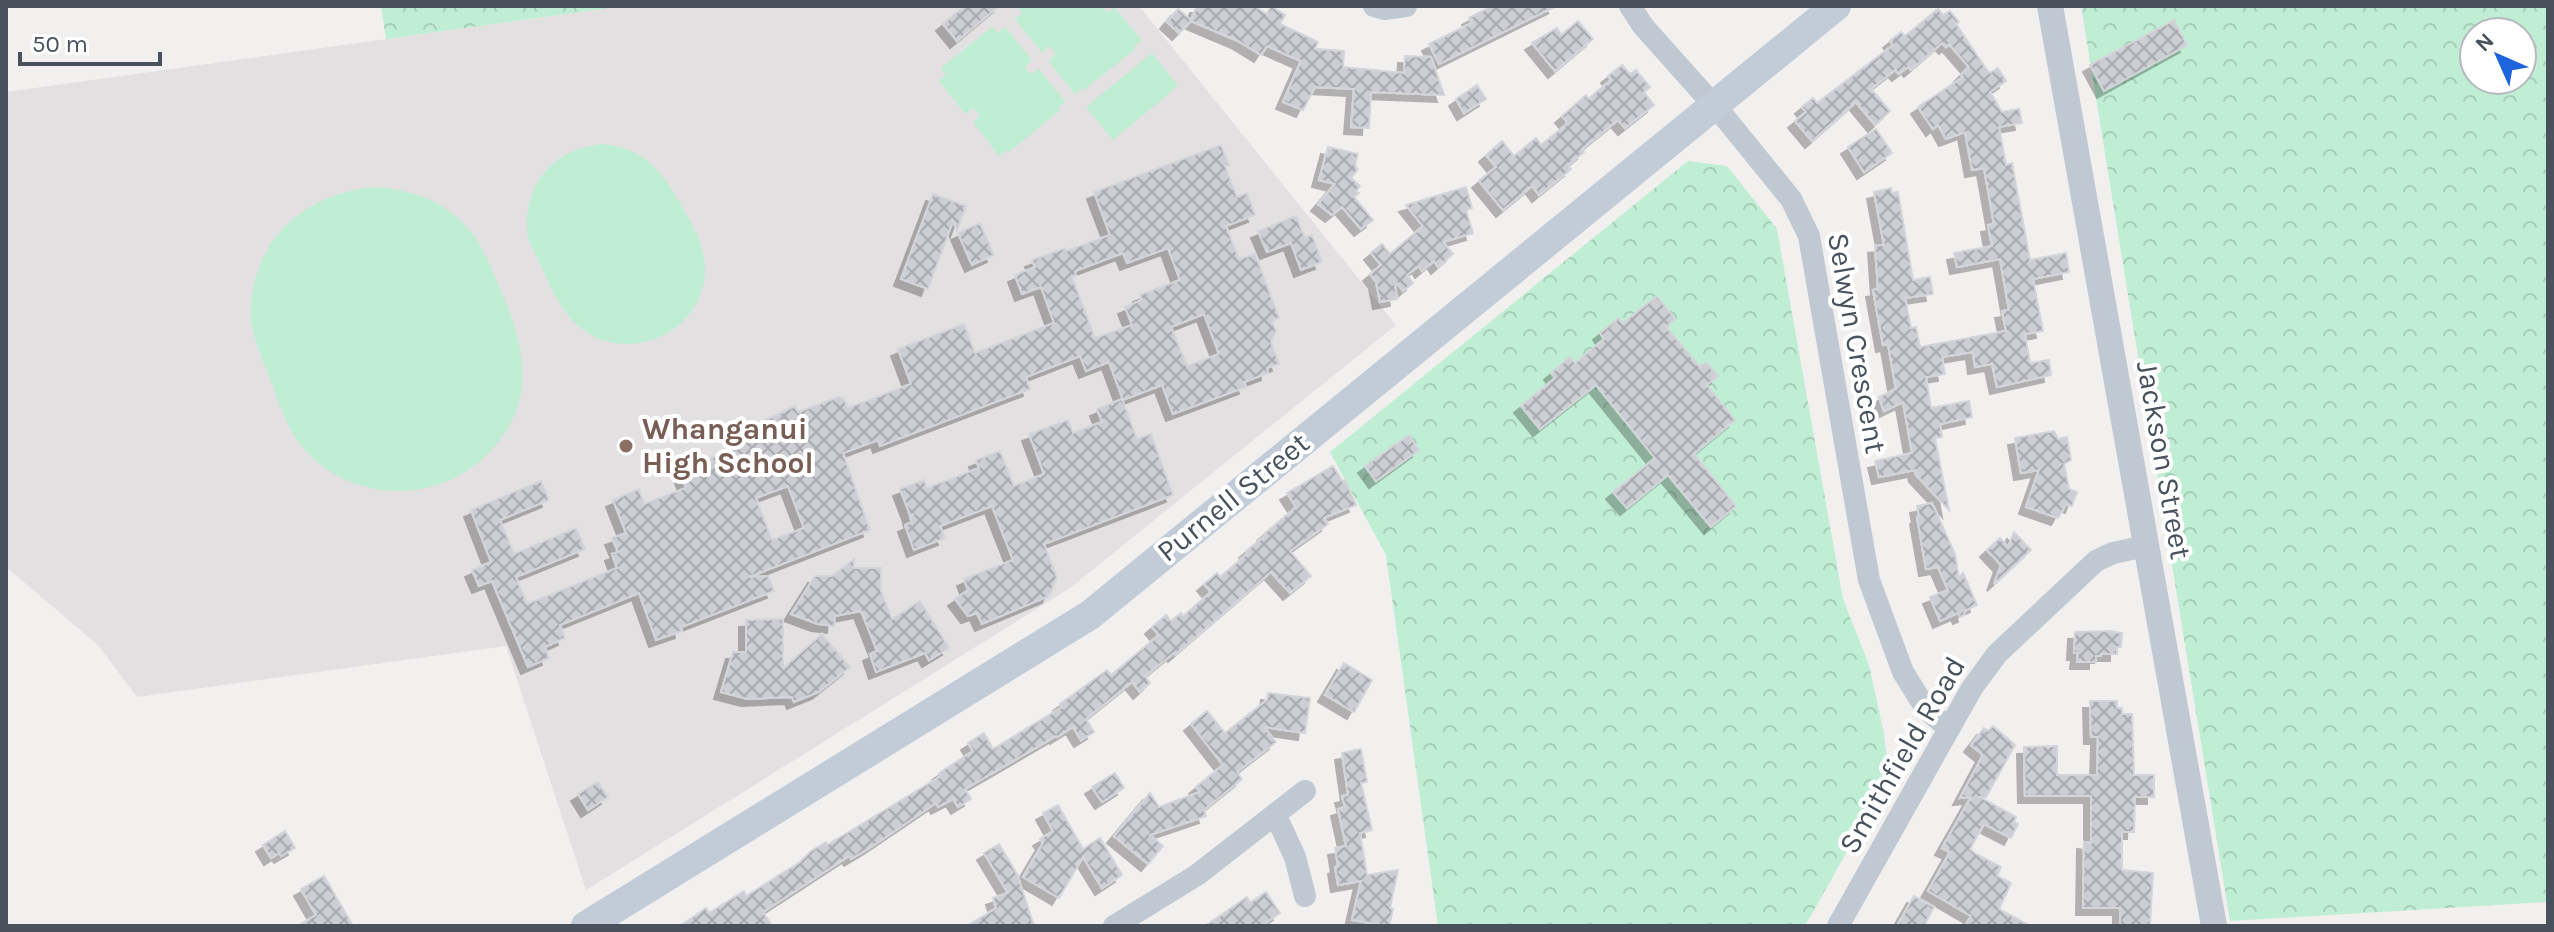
<svg xmlns="http://www.w3.org/2000/svg" width="2554" height="932" viewBox="0 0 2554 932" font-family="Karla,sans-serif">
<style>
.education{fill:#e3e0e1}
.green{fill:#bfeed4}
.park{fill:url(#park-crowns);fill-rule:evenodd}
.building{fill:url(#building-cross-hatch);stroke:#d3d5db;stroke-width:2;fill-rule:evenodd;filter:url(#shadow)}
.lines{fill:none;stroke-linecap:round;stroke-linejoin:round}
.minor{stroke:#c0c8d1;stroke-width:22}
.tertiary{stroke:#c0c8d1;stroke-width:26}
.secondary{stroke:#c2cbd8;stroke-width:30}
.education-dot{fill:#8d6e63;stroke:#fff;stroke-width:3}
.labels{text-anchor:middle;stroke-width:8;stroke-linejoin:round;paint-order:stroke}
.street-label{font-size:30px;fill:#48515c;stroke:#fff}
.education-label{font-size:30px;font-weight:bold;fill:#785e54;stroke:#fff;text-anchor:start}
</style>
<defs>
<pattern id="park-crowns" width="20" height="18" patternUnits="userSpaceOnUse" patternTransform="scale(2)"><rect width="20" height="18" fill="#bfeed4"/><path d="M2 6a3 3 0 1 1 6 0M12 15a3 3 0 1 1 6 0" fill="none" stroke="#a6ceb8"/></pattern>
<pattern id="building-cross-hatch" width="8" height="8" patternUnits="userSpaceOnUse" patternTransform="scale(2)"><rect width="8" height="8" fill="#ccced4"/><path d="M0 0l8 8M0 8l8-8" fill="none" stroke="#a8aaaf"/></pattern>
<filter id="shadow"><feDropShadow dx="-7" dy="7" stdDeviation="0" flood-color="#0004"/></filter>
</defs>
<rect width="100%" height="100%" fill="#f2efef"/>
<path class="education" d="M624,6H1139L1396,325L1070,588L586,890L506,646L137,697L98,645L6,567V92Z"/>
<g class="green">
<path d="M1017,6H1101L1107,13L1114,7L1141,40L1134,46L1136,48L1084,90L1082,88L1075,94L1048,61L1056,54L1049,46L1042,52L1015,19L1022,13Z"/>
<path d="M992,27L998,33L1005,27L1032,60L1025,67L1031,74L1039,69L1065,102L1058,108L1060,110L1009,152L1006,150L999,156L973,122L980,116L973,108L965,114L939,81L946,75L941,68Z"/>
<path d="M1152,53L1178,86L1113,140L1086,107Z"/>
<path d="M603,144C641,148 660,168 678,200C690,221 704,242 705,267C707,333 624,369 576,324C554,303 542,266 528,239C520,188 552,148 603,144Z"/>
<path d="M377,187C408,190 437,198 460,220C478,237 487,258 497,281C525,344 542,405 482,459C428,508 339,500 296,439C284,420 277,398 270,378C264,363 257,348 253,332C249,317 251,299 254,284C267,225 320,190 377,187Z"/>
</g>
<g class="park">
<path d="M381,6H624L386,39Z"/>
<path d="M2081,6H2548V902L2230,921ZM2474,32H2522V80H2474Z"/>
<path d="M1688,161L1727,166L1777,229L1843,599L1869,665L1884,734L1889,777L1805,926H1438L1386,555L1330,452Z"/>
</g>
<g class="building">
<path d="M965,6H999L957,41L943,24Z"/>
<path d="M1197,6H1254L1267,14L1271,6L1285,15L1280,24L1318,42L1315,49L1344,51L1343,67L1404,73L1405,56L1431,57L1444,95L1371,92L1369,128L1351,127L1354,89L1315,87L1303,110L1283,102L1301,61L1267,46L1261,55L1238,41L1191,21L1179,33L1167,22L1178,9L1191,20Z"/>
<path d="M1492,6H1556L1439,64L1429,44L1472,23L1469,18Z"/>
<path d="M1938,9L1943,15L1950,11L1959,22L1956,24L1987,70L1990,73L1998,68L2006,81L1990,92L2002,112L2019,109L2022,123L1999,127L2006,165L2012,163L2030,260L2066,253L2069,272L2033,279L2043,331L2025,334L2030,363L2049,360L2051,375L1997,387L1992,364L1975,367L1973,352L1942,357L1945,374L1926,377L1931,408L1969,401L1972,417L1940,424L1942,437L1935,438L1949,510L1916,475L1915,470L1879,477L1875,461L1912,453L1903,402L1884,411L1879,397L1896,389L1888,344L1883,345L1873,290L1878,289L1875,246L1884,245L1874,192L1891,188L1892,193L1898,192L1913,280L1930,277L1933,294L1905,298L1911,328L1916,327L1920,347L2006,331L2002,311L2009,310L2000,259L1957,267L1954,253L1992,246L1988,225L1994,224L1984,168L1972,170L1965,132L1946,139L1938,125L1933,129L1918,107L1963,77L1961,75L1969,67L1949,44L1946,47L1942,43L1911,70L1908,67L1899,74L1895,70L1871,89L1890,111L1875,125L1856,102L1812,141L1795,121L1806,112L1802,107L1813,98L1817,103L1893,45L1890,41L1901,32L1905,36Z"/>
<path d="M2174,20L2187,45L2104,91L2090,65Z"/>
<path d="M1578,21L1593,39L1555,71L1532,43L1557,28L1561,35Z"/>
<path d="M1622,65L1630,74L1636,70L1650,87L1644,92L1654,105L1625,128L1618,120L1582,149L1584,152L1568,165L1571,169L1539,195L1532,186L1503,210L1479,181L1496,167L1486,155L1502,141L1514,156L1536,138L1541,145L1568,123L1562,116L1586,95L1588,99L1611,80L1608,76Z"/>
<path d="M1477,85L1486,99L1464,113L1456,99Z"/>
<path d="M1876,129L1892,153L1864,172L1848,147Z"/>
<path d="M1221,145L1229,165L1225,166L1237,197L1247,193L1255,215L1226,226L1239,259L1255,254L1279,318L1272,321L1276,331L1271,342L1279,364L1267,368L1268,373L1244,382L1246,387L1173,414L1162,385L1123,400L1109,362L1086,371L1080,356L1026,377L1030,389L880,446L878,440L843,453L870,530L749,577L768,576L774,591L681,627L682,631L656,640L639,593L560,625L565,638L545,647L549,658L528,667L492,581L479,586L472,570L491,562L471,510L541,481L549,500L500,520L514,554L576,528L585,549L516,577L527,604L617,568L612,554L618,552L612,538L626,533L613,500L639,489L644,504L686,488L680,470L737,448L743,435L761,428L759,423L795,406L798,412L839,397L844,399L848,408L911,384L898,349L964,324L975,353L1054,323L1041,287L1022,294L1015,275L1035,267L1032,260L1065,248L1066,251L1110,235L1094,192ZM1168,248L1180,280L1140,295L1142,300L1125,307L1132,325L1095,338L1072,277L1076,275L1075,271L1123,253L1127,263ZM1204,314L1219,354L1187,366L1171,327ZM788,486L804,528L772,540L756,498Z"/>
<path d="M1328,147L1358,154L1355,166L1358,169L1351,178L1360,186L1356,191L1359,193L1354,197L1373,220L1361,229L1342,207L1332,215L1318,204L1335,184L1319,180Z"/>
<path d="M1466,187L1472,208L1466,210L1473,233L1443,242L1453,254L1438,267L1434,261L1422,271L1419,266L1407,275L1413,283L1403,291L1397,283L1395,285L1397,299L1380,302L1376,282L1370,274L1381,265L1371,253L1382,244L1390,254L1423,226L1406,205Z"/>
<path d="M933,194L966,206L957,230L953,221L928,289L901,279Z"/>
<path d="M1296,216L1305,238L1312,235L1322,262L1301,270L1291,243L1267,252L1258,231Z"/>
<path d="M980,223L994,255L972,265L958,233Z"/>
<path d="M1657,296L1675,319L1666,327L1700,367L1706,362L1718,376L1707,385L1735,420L1694,454L1736,506L1711,527L1668,475L1627,508L1613,492L1655,458L1596,385L1540,429L1521,406L1555,378L1551,373L1570,357L1575,363L1604,339L1600,333L1619,318L1623,323Z"/>
<path d="M1122,399L1137,439L1151,434L1173,495L1044,544L1057,578L1049,596L982,624L977,613L968,616L955,599L968,590L964,579L1013,560L992,506L940,526L945,538L914,550L905,525L912,522L910,517L914,514L910,515L900,489L924,480L927,488L979,468L976,460L1000,451L1014,486L1044,474L1029,434L1068,420L1073,433L1102,422L1097,409Z"/>
<path d="M2054,431L2058,439L2067,437L2071,460L2064,464L2069,489L2077,492L2072,506L2066,504L2058,518L2026,507L2039,470L2021,473L2015,438Z"/>
<path d="M1409,435L1419,450L1376,481L1365,466Z"/>
<path d="M1333,466L1343,482L1345,480L1356,505L1324,518L1328,524L1290,551L1311,576L1290,593L1271,572L1175,655L1174,653L1145,676L1150,683L1140,692L1132,682L1086,719L1094,732L1081,740L1073,727L1057,737L1056,736L965,789L971,799L958,807L953,799L938,807L936,803L871,847L851,859L849,856L763,912L772,926H680L706,908L709,913L744,891L746,896L800,862L811,851L826,842L827,845L941,776L939,773L973,751L968,743L984,733L993,749L1062,707L1060,704L1107,670L1111,675L1159,635L1152,627L1166,615L1171,621L1181,613L1183,616L1211,592L1204,584L1217,573L1220,577L1248,553L1246,551L1265,536L1264,534L1296,507L1287,493Z"/>
<path d="M1932,503L1955,554L1959,578L1963,573L1977,605L1964,611L1965,615L1960,617L1958,613L1940,621L1930,597L1948,590L1938,567L1926,569L1917,517L1919,516L1917,506Z"/>
<path d="M2014,532L2031,550L1994,584L2001,565L1987,550L2000,538L2008,547Z"/>
<path d="M854,559V568H881V591L892,619L920,601L949,648L929,660L925,653L876,672L870,654L877,651L861,611L835,616L834,626L818,624L791,614L815,576H832Z"/>
<path d="M783,619V668L822,634L850,667L819,692L794,702L792,697L748,699L721,692L733,652H746V620Z"/>
<path d="M2110,631L2122,633L2121,647H2117V654H2101V656H2096V662H2077L2078,653H2074L2075,632Z"/>
<path d="M1344,663L1372,680L1354,712L1325,695Z"/>
<path d="M1268,693L1310,698L1305,733L1264,727L1276,742L1237,772L1242,779L1204,810L1206,816L1150,835L1163,846L1148,864L1114,836L1150,793L1159,807L1200,792L1196,787L1223,765L1191,724L1207,711L1225,733L1267,700Z"/>
<path d="M2090,701H2117V708H2122V714H2132L2134,775H2154V797H2135L2134,832H2122V870L2153,873L2150,926H2120V908H2083L2084,842L2091,843V796H2025L2024,747L2057,746V775H2097L2098,737H2091Z"/>
<path d="M1993,726L2015,745L1986,797H1980L2016,817L2014,822L2018,824L2011,838L1984,824L1970,849L1976,854L2001,867L1997,876L2011,883L1999,909L2030,926H1965L1971,916L1928,891L1950,852L1942,848L1971,797L1960,798L1983,755L1971,745L1984,728L1988,731Z"/>
<path d="M1361,749L1367,782L1361,783L1372,830L1360,833L1367,875L1398,870L1390,908L1393,909L1389,926L1352,920L1361,881L1338,885L1335,867L1338,866L1335,848L1346,846L1338,809L1345,807L1342,796L1348,795L1342,753Z"/>
<path d="M1115,773L1124,788L1102,802L1092,787Z"/>
<path d="M598,782L608,797L588,810L578,794Z"/>
<path d="M1058,805L1083,849L1100,838L1122,875L1102,888L1083,857L1059,898L1023,877L1043,843L1040,839L1053,831L1043,813Z"/>
<path d="M285,831L295,848L281,856L279,853L271,858L263,845Z"/>
<path d="M999,844L1017,874L1034,926H967L996,908L993,898L1008,893L984,853Z"/>
<path d="M324,876L353,926H297L316,915L301,889Z"/>
<path d="M1266,892L1280,913L1261,926H1205L1247,897L1250,903Z"/>
<path d="M1914,896L1934,907L1924,926H1897Z"/>
</g>
<g class="lines">
<g class="minor">
<path d="M1374,6L1384,9L1406,6"/>
<path d="M1630,6L1643,26L1726,119L1791,199L1809,236L1869,580L1903,672L1926,709L1940,721L1950,725"/>
<path d="M1276,816L1295,857L1305,896"/>
<path d="M1114,926L1197,875L1305,791"/>
<path d="M1838,926L1972,688L1997,654L2096,561L2113,553L2146,546"/>
</g>
<path class="tertiary" d="M2050,6L2214,926"/>
<path class="secondary" d="M586,926L1090,615L1836,6"/>
</g>
<circle class="education-dot" cx="626" cy="446" r="8"/>
<g class="labels">
<g class="street-label">
<text transform="translate(1857 343) rotate(80)" y="10">Selwyn Crescent</text>
<text transform="translate(2164 460) rotate(80)" y="10">Jackson Street</text>
<text transform="translate(1233 497) rotate(-39)" y="10">Purnell Street</text>
<text transform="translate(1902 755) rotate(-60)" y="10">Smithfield Road</text>
</g>
<g class="education-label">
<text x="642" y="439">Whanganui<tspan x="642" dy="34">High School</tspan></text>
</g>
</g>
<rect width="2554" height="932" fill="none" stroke="#48515c" stroke-width="16"/>
<g transform="translate(2498 56) rotate(315)"><circle r="38" fill="#ffffff" stroke="#b6b9be" stroke-width="2"/>
<path d="M0-6L14 30L0 20L-14 30Z" fill="#1d64dd"/>
<text y="-12" font-size="22" font-weight="bold" text-anchor="middle" fill="#48515c">N</text>
</g>
<path d="M20 52v12h140v-12" fill="none" stroke="#48515c" stroke-width="4"/>
<text x="32" y="52" font-size="24" fill="#48515c" stroke="#ffffff" stroke-width="6" paint-order="stroke">50 m</text>
</svg>
